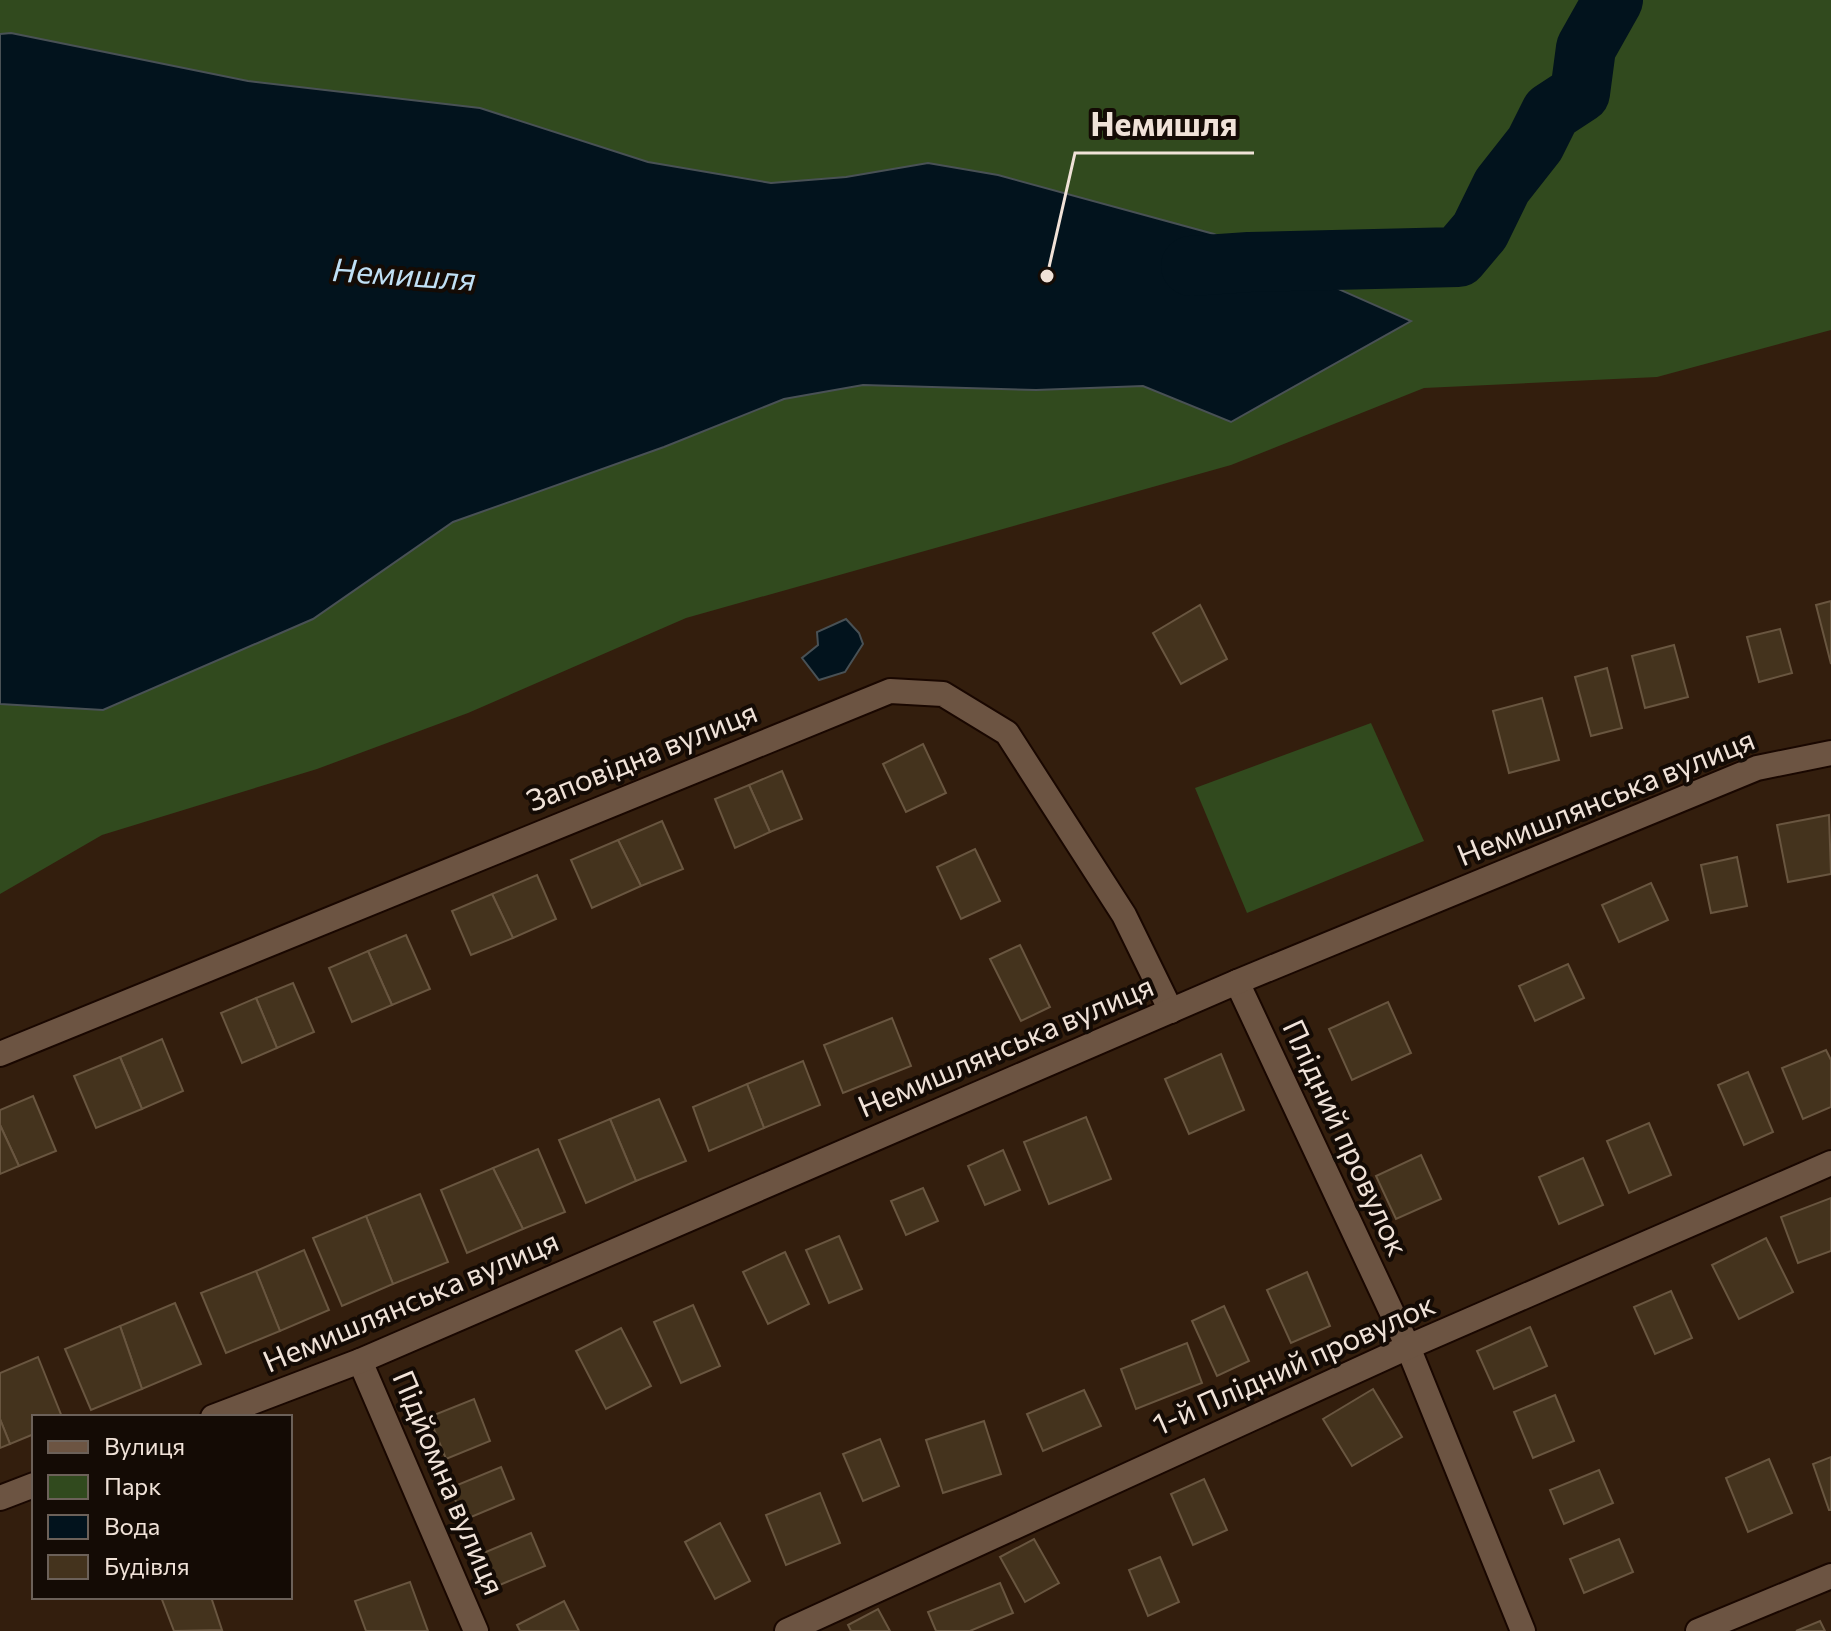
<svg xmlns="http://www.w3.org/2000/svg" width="1831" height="1631" viewBox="0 0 1831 1631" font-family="Commissioner,sans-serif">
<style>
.green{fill:#314a1e}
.water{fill:#02131d;stroke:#495155;stroke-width:2}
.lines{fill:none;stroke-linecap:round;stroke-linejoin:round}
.river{stroke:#02131d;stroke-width:60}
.building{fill:#44331d;stroke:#695640;stroke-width:2}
.minor-casing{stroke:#190700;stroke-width:28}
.minor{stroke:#6c5442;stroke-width:24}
.labels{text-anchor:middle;stroke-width:8;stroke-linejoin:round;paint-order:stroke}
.street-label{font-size:30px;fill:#f0e2d8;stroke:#140b05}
.water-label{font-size:32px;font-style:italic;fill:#c0e0f5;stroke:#140b05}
.leader{fill:none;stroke:#f0e2d8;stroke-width:3}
.callout-dot{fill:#f0e2d8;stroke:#140b05;stroke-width:3}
.callout-label{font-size:32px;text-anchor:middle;font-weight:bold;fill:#f0e2d8;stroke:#140b05;stroke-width:8;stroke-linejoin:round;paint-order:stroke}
</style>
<rect width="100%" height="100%" fill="#331e0d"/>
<g class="green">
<path d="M0,0H1831V330L1657,377L1424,388L1231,465L686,618L468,713L317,769L102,835L0,894V704L103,710L313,619L453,522L664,447L784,399L863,385L1036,390L1143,386L1231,422L846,177L771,183L648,162L480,108L248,81L11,33L0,34Z"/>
<path d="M1371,723L1424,841L1247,913L1195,788Z"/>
</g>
<g class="water">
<path d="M11,33L248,81L480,108L648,162L771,183L846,177L928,163L998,175L1214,234L1411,321L1231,422L1143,386L1036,390L863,385L784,399L664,447L453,522L313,619L103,710L0,704V34Z"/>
<path d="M846,619L859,633L863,644L845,672L819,680L802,658L818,645L817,632Z"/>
</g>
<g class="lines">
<path class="river" d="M1191,266L1249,262L1458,257L1480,231L1502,186L1535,144L1551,112L1580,93L1586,48L1613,0"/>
</g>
<g class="building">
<path d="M1831,601V664L1816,605Z"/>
<path d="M1200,605L1227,659L1181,684L1153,633Z"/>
<path d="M1780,629L1792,673L1759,682L1747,637Z"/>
<path d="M1674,645L1688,697L1645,708L1632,656Z"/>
<path d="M1607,668L1622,728L1591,736L1575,677Z"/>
<path d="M1542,698L1559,760L1509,773L1493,711Z"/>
<path d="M923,744L946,793L906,812L883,764Z"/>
<path d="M782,771L802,819L770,832L749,785Z"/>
<path d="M749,785L770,832L735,848L715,799Z"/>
<path d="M1829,815L1831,874L1788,882L1777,825Z"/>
<path d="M662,821L683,869L641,886L618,840Z"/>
<path d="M618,840L641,886L592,908L571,860Z"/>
<path d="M975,849L1000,901L961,919L937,867Z"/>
<path d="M1737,857L1747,906L1711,913L1701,865Z"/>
<path d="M537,875L556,919L513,938L492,894Z"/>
<path d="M1651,883L1668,920L1619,942L1602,905Z"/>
<path d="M492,894L513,938L471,955L452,911Z"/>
<path d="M406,935L430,989L392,1005L368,951Z"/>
<path d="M1020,945L1050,1007L1021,1021L990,959Z"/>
<path d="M368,951L392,1005L352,1022L329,968Z"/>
<path d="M1568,964L1584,998L1535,1021L1519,986Z"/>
<path d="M293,983L314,1032L277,1048L256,998Z"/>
<path d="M256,998L277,1048L242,1063L221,1013Z"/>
<path d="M1388,1002L1411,1053L1352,1080L1329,1029Z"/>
<path d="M892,1018L911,1066L843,1093L824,1045Z"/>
<path d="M162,1039L183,1091L142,1109L120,1057Z"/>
<path d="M1826,1050L1831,1060V1107L1803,1119L1782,1068Z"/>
<path d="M1221,1054L1244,1110L1189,1134L1165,1079Z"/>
<path d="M120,1057L142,1109L96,1128L74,1076Z"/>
<path d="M803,1061L820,1105L764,1128L747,1084Z"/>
<path d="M1748,1072L1773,1132L1744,1145L1718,1085Z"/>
<path d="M747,1084L764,1128L709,1151L693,1107Z"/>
<path d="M33,1096L56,1151L19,1166L0,1125V1110Z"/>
<path d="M659,1099L686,1161L636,1181L610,1119Z"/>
<path d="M1086,1117L1111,1179L1049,1204L1024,1142Z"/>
<path d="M610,1119L636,1181L586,1203L559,1140Z"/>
<path d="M1649,1123L1671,1175L1629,1193L1607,1141Z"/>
<path d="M0,1125L19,1166L0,1174Z"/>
<path d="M538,1149L565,1212L523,1229L493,1168Z"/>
<path d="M1003,1150L1020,1190L985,1205L968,1166Z"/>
<path d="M1421,1155L1441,1199L1396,1219L1376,1176Z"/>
<path d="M1583,1158L1603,1205L1559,1224L1539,1177Z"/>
<path d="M493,1168L523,1229L467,1253L441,1190Z"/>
<path d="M923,1188L938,1221L906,1235L891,1201Z"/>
<path d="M420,1194L448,1262L393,1284L366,1216Z"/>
<path d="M1831,1198V1251L1798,1263L1781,1217Z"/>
<path d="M366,1216L393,1284L342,1306L313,1238Z"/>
<path d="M839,1236L862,1289L829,1303L806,1250Z"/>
<path d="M1766,1238L1793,1292L1739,1319L1712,1265Z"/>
<path d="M304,1250L329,1310L280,1331L256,1271Z"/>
<path d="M785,1252L809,1304L768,1324L743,1272Z"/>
<path d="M256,1271L280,1331L226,1353L201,1293Z"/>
<path d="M1307,1272L1330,1326L1291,1343L1267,1290Z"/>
<path d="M1671,1291L1692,1338L1655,1354L1634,1307Z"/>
<path d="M175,1303L201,1364L142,1389L120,1326Z"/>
<path d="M693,1305L720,1366L681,1383L654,1322Z"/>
<path d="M1224,1306L1249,1361L1217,1376L1192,1321Z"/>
<path d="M120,1326L142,1389L91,1410L65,1349Z"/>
<path d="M1530,1327L1547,1366L1494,1389L1477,1351Z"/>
<path d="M621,1328L651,1386L606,1409L576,1351Z"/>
<path d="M1187,1343L1202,1383L1136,1409L1121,1369Z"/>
<path d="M38,1357L62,1417H34V1434L10,1444L0,1419V1373Z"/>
<path d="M1373,1389L1402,1437L1352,1466L1323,1419Z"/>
<path d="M1084,1390L1101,1426L1043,1451L1027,1414Z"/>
<path d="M1555,1395L1574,1441L1533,1458L1514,1412Z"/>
<path d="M474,1399L490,1441L446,1459L429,1417Z"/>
<path d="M0,1419L10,1444L0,1448Z"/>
<path d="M984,1421L1001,1474L943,1493L926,1440Z"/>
<path d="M880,1439L899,1486L863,1501L843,1454Z"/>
<path d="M1831,1457V1510H1829L1813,1464Z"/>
<path d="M1769,1459L1792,1513L1748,1532L1726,1478Z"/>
<path d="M501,1467L514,1499L464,1520L450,1488Z"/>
<path d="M1599,1470L1613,1503L1564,1524L1550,1490Z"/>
<path d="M1204,1479L1227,1530L1193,1545L1171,1494Z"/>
<path d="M820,1493L840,1543L786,1565L766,1515Z"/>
<path d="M720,1523L750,1581L715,1599L685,1542Z"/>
<path d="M531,1533L545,1566L495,1587L481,1554Z"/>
<path d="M1034,1539L1059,1583L1025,1602L1000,1557Z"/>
<path d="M1619,1539L1633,1572L1584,1593L1570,1559Z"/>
<path d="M1160,1557L1179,1602L1148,1616L1129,1570Z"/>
<path d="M410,1582L428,1631H366L355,1601Z"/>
<path d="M1000,1583L1013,1613L970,1631H936L928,1612Z"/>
<path d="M161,1597H211L222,1630L174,1631Z"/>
<path d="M564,1601L579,1631H520L517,1625Z"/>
<path d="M878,1609L890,1631H851L848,1625Z"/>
<path d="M1820,1621L1825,1631H1796Z"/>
</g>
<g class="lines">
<g class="minor-casing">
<g id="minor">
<path d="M1237,982L1408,1347L1523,1631"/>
<path d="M0,1054L890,691L943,694L1007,733L1124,915L1171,1011"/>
<path d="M360,1361L476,1631"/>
<path d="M213,1417L360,1361L1237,982L1757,768L1831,753"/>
<path d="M0,1498L34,1485"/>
<path d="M787,1631L1408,1347L1831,1163"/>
<path d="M1698,1631L1831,1576"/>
</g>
</g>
<use href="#minor" class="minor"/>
</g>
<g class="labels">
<g class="street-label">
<text transform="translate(642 757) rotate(-22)" y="10">Заповідна вулиця</text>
<text transform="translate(1606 798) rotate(-22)" y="10">Немишлянська вулиця</text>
<text transform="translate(1006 1047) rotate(-23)" y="10">Немишлянська вулиця</text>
<text transform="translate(1345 1138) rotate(65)" y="10">Плідний провулок</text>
<text transform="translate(411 1302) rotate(-23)" y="10">Немишлянська вулиця</text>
<text transform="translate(1294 1365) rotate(-24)" y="10">1-й Плідний провулок</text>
<text transform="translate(448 1483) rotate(67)" y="10">Підйомна вулиця</text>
</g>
<g class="water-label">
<text transform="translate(404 275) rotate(4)" y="11">Немишля</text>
</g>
</g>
<path class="leader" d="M1047 276L1075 153H1254"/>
<circle class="callout-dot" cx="1047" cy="276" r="8"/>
<g class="callout-label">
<text x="1164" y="136">Немишля</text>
</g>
<rect x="32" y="1415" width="260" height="184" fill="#140b05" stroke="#6c6159" stroke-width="2"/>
<rect x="48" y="1441" width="40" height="12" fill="#6c5442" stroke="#6c6159" stroke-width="2"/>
<text x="104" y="1455" font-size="24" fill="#f0e2d8">Вулиця</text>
<rect x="48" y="1475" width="40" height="24" fill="#314a1e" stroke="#6c6159" stroke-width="2"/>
<text x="104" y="1495" font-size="24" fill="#f0e2d8">Парк</text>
<rect x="48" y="1515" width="40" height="24" fill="#02131d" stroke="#6c6159" stroke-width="2"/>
<text x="104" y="1535" font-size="24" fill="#f0e2d8">Вода</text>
<rect x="48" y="1555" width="40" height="24" fill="#44331d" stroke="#6c6159" stroke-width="2"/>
<text x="104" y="1575" font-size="24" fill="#f0e2d8">Будівля</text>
</svg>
